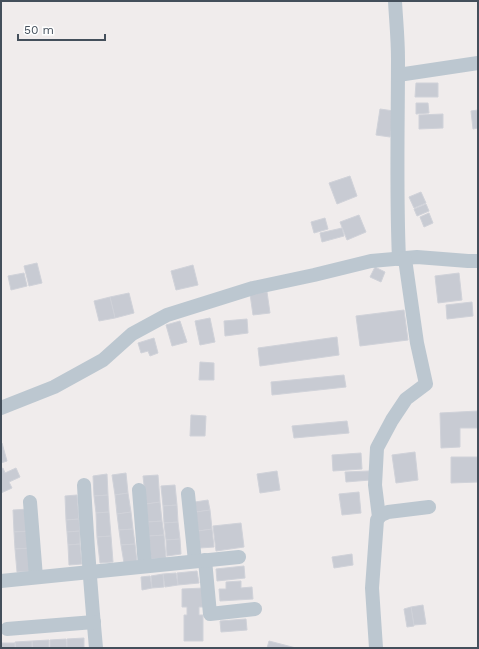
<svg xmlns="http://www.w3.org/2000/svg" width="479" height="649" viewBox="0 0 479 649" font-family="'Work Sans',sans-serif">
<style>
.building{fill:#c8cbd3;stroke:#d0d2d9}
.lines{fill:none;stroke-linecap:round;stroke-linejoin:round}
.minor{stroke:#bcc7d0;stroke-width:14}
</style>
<rect width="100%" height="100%" fill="#f0ecec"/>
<g class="building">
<path d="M416,83H438V97H415Z"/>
<path d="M416,103H428L429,113L416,114Z"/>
<path d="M380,109L394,111L390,137L376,135Z"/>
<path d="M478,110V128L473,129L471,111Z"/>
<path d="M443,114V128L419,129V115Z"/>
<path d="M350,176L357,196L337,204L329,183Z"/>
<path d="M421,192L426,203L414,208L409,197Z"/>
<path d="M426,204L429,211L417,216L414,209Z"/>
<path d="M429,213L433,223L424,227L420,217Z"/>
<path d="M359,215L366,232L347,240L340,222Z"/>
<path d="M325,218L328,229L314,233L311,222Z"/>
<path d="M342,228L344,236L322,242L320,233Z"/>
<path d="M37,263L42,283L29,286L24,266Z"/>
<path d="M193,265L198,285L176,290L171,271Z"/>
<path d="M375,267L385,272L381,282L370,277Z"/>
<path d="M24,273L27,286L11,290L8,276Z"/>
<path d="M459,273L462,300L438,303L435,276Z"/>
<path d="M267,292L270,313L253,315L250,294Z"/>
<path d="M129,293L134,313L115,318L110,297Z"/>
<path d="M110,297L115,318L99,321L94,301Z"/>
<path d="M472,302L473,316L447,319L446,305Z"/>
<path d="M404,310L408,340L360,346L356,316Z"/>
<path d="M210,318L215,342L200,345L195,321Z"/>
<path d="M247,319L248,333L225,336L224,321Z"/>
<path d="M180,321L187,342L172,346L166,325Z"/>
<path d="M337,337L339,355L260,366L258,348Z"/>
<path d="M154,338L158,353L150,356L148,351L141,353L138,343Z"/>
<path d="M200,362L214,363V380H199Z"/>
<path d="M344,375L346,387L272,395L271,382Z"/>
<path d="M478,411V428H460V447L441,448L440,413Z"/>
<path d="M191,415L206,416L205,436H190Z"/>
<path d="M347,421L349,433L294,438L292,426Z"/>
<path d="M1,443H2L7,461L1,463Z"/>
<path d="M415,452L418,480L396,483L392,455Z"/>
<path d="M361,453L362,469L333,471L332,455Z"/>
<path d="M451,457H478V482L451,483Z"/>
<path d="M3,468L5,473L16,468L20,477L9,482L12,488L1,493V469Z"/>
<path d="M277,471L280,490L260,493L257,474Z"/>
<path d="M369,471L370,480L346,482L345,472Z"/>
<path d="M126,473L128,493L115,495L112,475Z"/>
<path d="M107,474L108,495L94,496L93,476Z"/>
<path d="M158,475L160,502L146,504L143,476Z"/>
<path d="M175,485L177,505L163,506L161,486Z"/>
<path d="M359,492L361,513L342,515L339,494Z"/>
<path d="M128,493L131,512L117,514L115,495Z"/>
<path d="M77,495L79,519L66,520L65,496Z"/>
<path d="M108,495L109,512L96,513L94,496Z"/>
<path d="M208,500L210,510L196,512L195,502Z"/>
<path d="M160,502L162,521L148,522L146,504Z"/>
<path d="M177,505L178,522L164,523L163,506Z"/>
<path d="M29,509L30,531L14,532L13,510Z"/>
<path d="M210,510L212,529L198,531L196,512Z"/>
<path d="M109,512L111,536L97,537L96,513Z"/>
<path d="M131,512L133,529L119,530L117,514Z"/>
<path d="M79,519L80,531L67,532L66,520Z"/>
<path d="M162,521L164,535L149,536L148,522Z"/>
<path d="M178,522L180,539L166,540L164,523Z"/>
<path d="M241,523L244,547L216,551L213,526Z"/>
<path d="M133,529L135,544L121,545L119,530Z"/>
<path d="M212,529L214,547L200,548L198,531Z"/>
<path d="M30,531L31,548L15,549L14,532Z"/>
<path d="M80,531V544L68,545L67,532Z"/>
<path d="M164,535L166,558L151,559L149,536Z"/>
<path d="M111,536L113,562L100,563L97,537Z"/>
<path d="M180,539L181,554L167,556L166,540Z"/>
<path d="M80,544L82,564L69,565L68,545Z"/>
<path d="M135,544L137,562L124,563L121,545Z"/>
<path d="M31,548L33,571L17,572L15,549Z"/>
<path d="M352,554L353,565L334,568L332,557Z"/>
<path d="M244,566L245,578L217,581L216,569Z"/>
<path d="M197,571L199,583L178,585L177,573Z"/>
<path d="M176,573L178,585L165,587L163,574Z"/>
<path d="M163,574L164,587L152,588L151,576Z"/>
<path d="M150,576L152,588L142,590L141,577Z"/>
<path d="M241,581V588L252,587L253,599L220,601L219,589H226V582Z"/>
<path d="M204,588V607H199V615H203V641H184V615H187V607H182V589Z"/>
<path d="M423,605L426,624L414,625L411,607Z"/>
<path d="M411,607L414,626L407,627L404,609Z"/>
<path d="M246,619L247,630L221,632L220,621Z"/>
<path d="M84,638V648H67V639Z"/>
<path d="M66,639L67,648H50V640Z"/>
<path d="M49,640V648H33L32,641Z"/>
<path d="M32,641V648H16L15,642Z"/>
<path d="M269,641L296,648H267Z"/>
<rect x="1" y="643" width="14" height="5"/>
</g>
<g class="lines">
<g class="minor">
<path d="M395,1C396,20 398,39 398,59C398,125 396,192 399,259"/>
<path d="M398,75L478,63"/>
<path d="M1,408L54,387L103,360L132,334L167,315L253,288L314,275L371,261L417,257L468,261H478"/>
<path d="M84,485C87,539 91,594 96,648"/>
<path d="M139,490L145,566"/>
<path d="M188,494L195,561"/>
<path d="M30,502L36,577"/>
<path d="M379,517L375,485L377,448L392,420L406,399L426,384L417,343L405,259"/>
<path d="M205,560L210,614L255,609"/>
<path d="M1,581L239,557"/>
<path d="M7,629L94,622"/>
<path d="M376,648L372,588L377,520L381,515L388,512L429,507"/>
</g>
</g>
<rect width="479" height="649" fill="none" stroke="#444f5b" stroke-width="4"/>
<path d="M18 34v6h87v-6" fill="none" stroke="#444f5b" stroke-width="2"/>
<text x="24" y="34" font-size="12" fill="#444f5b" stroke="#ffffff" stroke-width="3" paint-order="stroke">50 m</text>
</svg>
